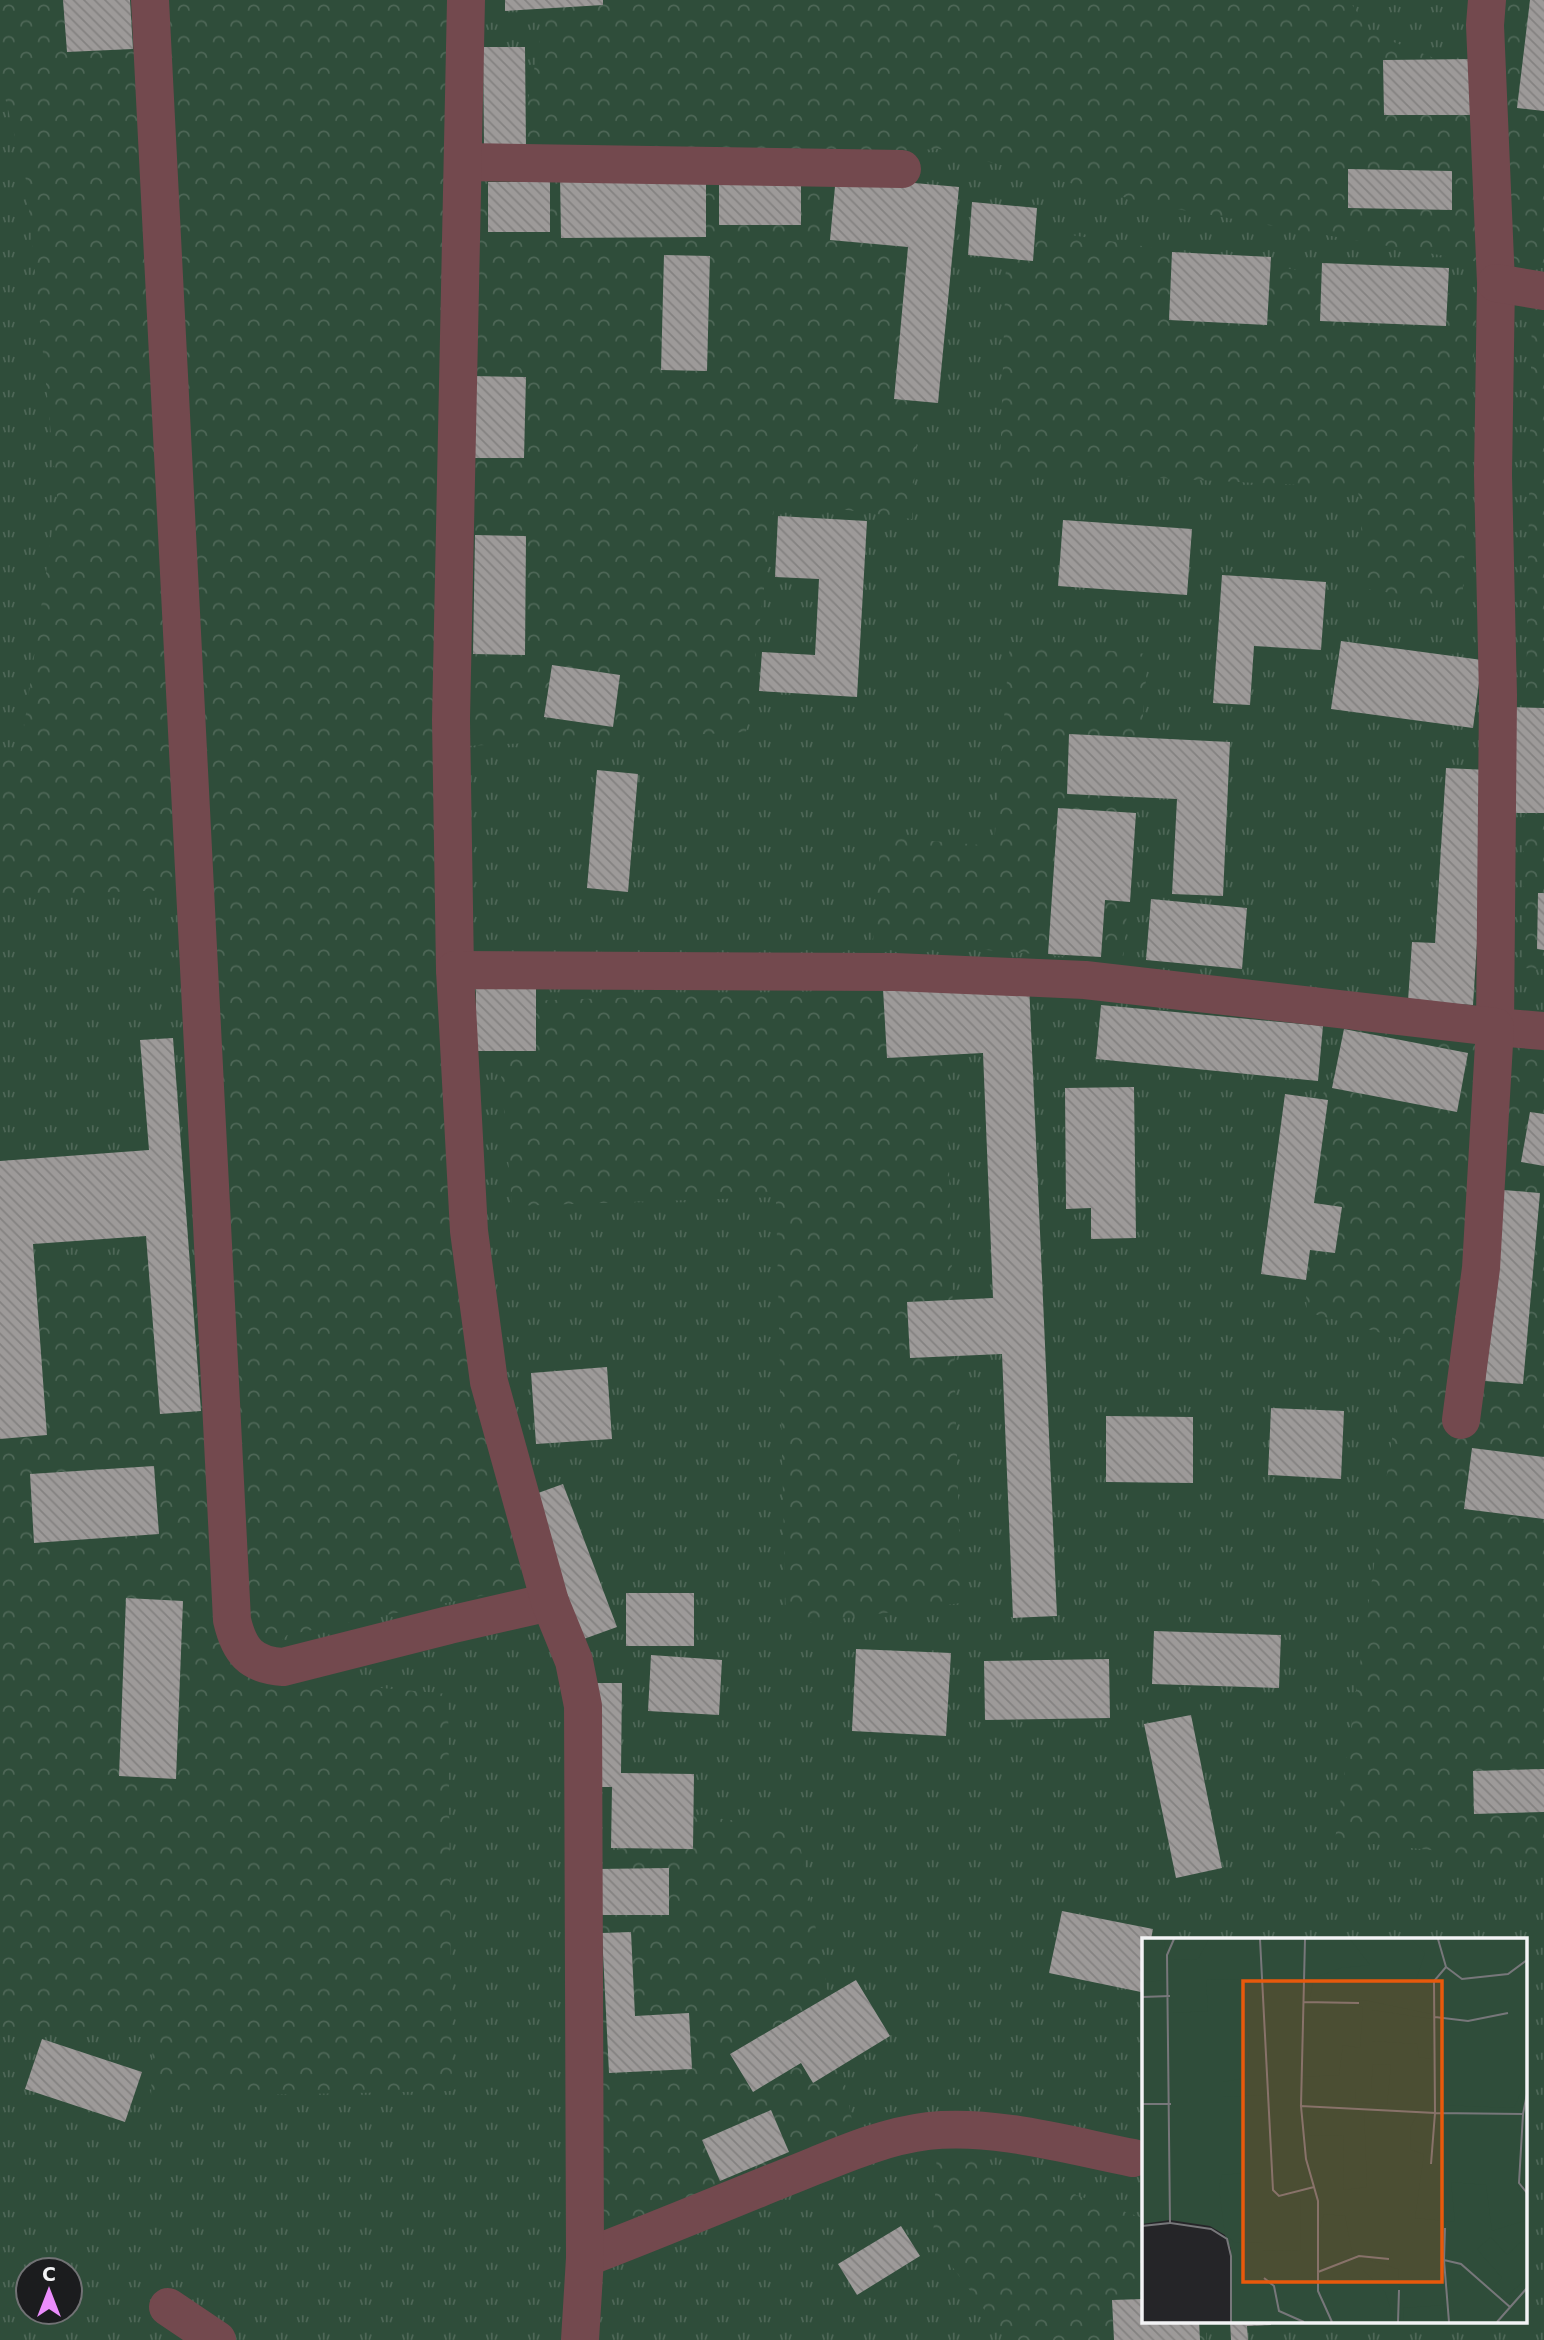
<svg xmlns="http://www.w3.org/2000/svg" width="1544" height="2340" viewBox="0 0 1544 2340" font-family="'DejaVu Sans',sans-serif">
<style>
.grass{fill:url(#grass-tufts);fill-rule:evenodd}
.forest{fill:url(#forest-crowns)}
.building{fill:url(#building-back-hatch)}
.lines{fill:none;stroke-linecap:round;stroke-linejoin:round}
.minor{stroke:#73494e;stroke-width:38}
.inset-road{fill:none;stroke:#77777a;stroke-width:2}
.view{fill:#e8590c;fill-opacity:0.15;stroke:#e8590c;stroke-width:3.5}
.inset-edge{fill:none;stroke:#f3f3f5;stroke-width:3.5}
</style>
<defs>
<pattern id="grass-tufts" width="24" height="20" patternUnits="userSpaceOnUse" patternTransform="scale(1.75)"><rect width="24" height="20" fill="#2f4d3a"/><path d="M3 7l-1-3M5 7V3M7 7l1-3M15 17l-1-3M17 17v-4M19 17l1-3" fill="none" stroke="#4e6757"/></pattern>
<pattern id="forest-crowns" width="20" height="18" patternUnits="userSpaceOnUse" patternTransform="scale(1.75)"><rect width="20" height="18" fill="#2f4d3a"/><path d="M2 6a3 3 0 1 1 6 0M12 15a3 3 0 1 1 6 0" fill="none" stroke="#4e6757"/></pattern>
<pattern id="building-back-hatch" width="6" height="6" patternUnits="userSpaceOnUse" patternTransform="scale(1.75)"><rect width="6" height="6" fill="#9d9a99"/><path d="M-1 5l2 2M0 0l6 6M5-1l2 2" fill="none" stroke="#848281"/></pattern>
</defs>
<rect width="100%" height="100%" fill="#252528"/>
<path class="grass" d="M0,0H1544V2340H0ZM1143,1939H1525V2321H1143ZM28,2270H70V2312H28Z"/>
<g class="forest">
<path d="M0,0H447L448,167L515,165L548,0H1349L1371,33L1492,81L1487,0H1544V268L1502,266L1154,205L940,149L705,159L931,204L912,519L775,500L746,732L446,747L484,1393L525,1587L287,1635L248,1676L448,1694L452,2091L151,2097L153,2036L0,2028L2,1261L221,1258L200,889L0,896V759L20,755L57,496L26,180L0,78Z"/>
<path d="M1007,225L1477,298L1462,604L1366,589L1358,488L1000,470Z"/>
<path d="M1532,307L1544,308V969L1522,968Z"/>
<path d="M1010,642L1148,654L1123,961L873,941L881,837L994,846Z"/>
<path d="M944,987L961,1603L786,1626L776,1197L512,1206L495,1002Z"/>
<path d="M1366,1014L1544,1041V1862L1335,1840L1406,1340L1307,1312L1297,1142Z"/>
<path d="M633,1807L797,1829L856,2142L578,2237L582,1963Z"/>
<path d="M937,2150L1001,2169L1143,2218V2321H1206V2340H1007L933,2241Z"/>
</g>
<g class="building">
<path d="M63,0H130L133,49L67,52Z"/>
<path d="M505,0H603V5L505,11Z"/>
<path d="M1530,0H1544V111L1517,108Z"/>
<path d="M483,47H525L526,149H484Z"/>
<path d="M1477,59L1478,115H1384L1383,60Z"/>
<path d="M1348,169L1452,171V210L1348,208Z"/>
<path d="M560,176H706V237L561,238Z"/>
<path d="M801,176V225H719V177Z"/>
<path d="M836,176L959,187L938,403L894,399L908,247L830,240Z"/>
<rect x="488" y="182" width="62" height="50"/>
<path d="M972,202L1037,208L1033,261L968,255Z"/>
<path d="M1172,252L1271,257L1267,325L1169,320Z"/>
<path d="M664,255L710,256L707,371L661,370Z"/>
<path d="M1322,263L1449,268L1446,326L1320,321Z"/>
<path d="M472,376L526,377L524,458H470Z"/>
<path d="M778,516L867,521L857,697L759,691L762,652L815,655L819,579L775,577Z"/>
<path d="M1063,520L1192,529L1187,595L1058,586Z"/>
<path d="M475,535L526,536L525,655L473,654Z"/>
<path d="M1222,575L1326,582L1321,650L1254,646L1250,705L1213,703Z"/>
<path d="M1341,641L1482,660L1473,728L1331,709Z"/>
<path d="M552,665L620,675L613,727L544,717Z"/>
<path d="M1507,707L1544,708V813H1505Z"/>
<path d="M1069,734L1230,742L1223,896L1172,894L1177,799L1067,794Z"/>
<path d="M1446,768L1488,770L1473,1005L1408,1001L1412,942L1435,943Z"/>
<path d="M597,770L638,774L628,892L587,888Z"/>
<path d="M1058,808L1136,813L1130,902L1105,900L1101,957L1048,954Z"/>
<path d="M1538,893H1544V950L1537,949Z"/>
<path d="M1151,899L1247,908L1242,969L1146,960Z"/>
<path d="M1029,983L1057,1616L1013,1618L1002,1354L910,1358L907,1302L993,1298L983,1053L887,1058L883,989Z"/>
<rect x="476" y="985" width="60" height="66"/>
<path d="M1101,1005L1323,1026L1318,1081L1096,1059Z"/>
<path d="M1344,1029L1468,1053L1457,1112L1332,1088Z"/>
<path d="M173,1038L201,1411L160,1414L146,1236L33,1244L47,1435L0,1439V1161L149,1150L140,1040Z"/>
<path d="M1134,1087L1136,1238L1091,1239V1208L1066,1209L1065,1088Z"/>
<path d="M1285,1094L1328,1100L1314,1203L1342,1207L1335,1253L1310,1250L1306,1280L1261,1274Z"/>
<path d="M1530,1112L1544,1114V1166L1521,1162Z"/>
<path d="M1503,1190L1540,1193L1523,1384L1485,1381Z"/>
<path d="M607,1367L612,1439L536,1444L531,1373Z"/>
<path d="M1271,1408L1344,1411L1341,1479L1268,1475Z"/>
<path d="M1106,1416L1193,1417V1483L1106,1482Z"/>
<path d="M1472,1448L1544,1457V1519L1464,1509Z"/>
<path d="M154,1466L159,1534L34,1543L30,1474Z"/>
<path d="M563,1484L617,1627L581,1640L527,1497Z"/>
<rect x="626" y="1593" width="68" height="53"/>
<path d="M126,1598L183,1601L176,1779L119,1776Z"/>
<path d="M1154,1631L1281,1635L1279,1688L1152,1684Z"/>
<path d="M856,1649L951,1653L946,1736L852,1731Z"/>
<path d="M651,1655L722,1660L719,1715L648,1711Z"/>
<path d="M1109,1659L1110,1718L985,1720L984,1661Z"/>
<path d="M595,1683H622L621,1773L694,1774L693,1849L611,1848L612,1787H593Z"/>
<path d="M1191,1715L1222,1868L1176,1878L1144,1724Z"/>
<path d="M1544,1769V1812L1474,1814L1473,1771Z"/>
<path d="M669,1868V1915H598L597,1869Z"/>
<path d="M1062,1911L1153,1929L1151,1939H1143V1978L1141,1992L1049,1973Z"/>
<path d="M631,1932L635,2016L689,2013L692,2069L609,2073L602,1933Z"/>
<path d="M856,1980L890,2036L813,2083L801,2063L753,2092L730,2054Z"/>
<path d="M42,2039L142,2072L125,2122L25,2089Z"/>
<path d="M771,2110L789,2152L720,2181L702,2140Z"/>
<path d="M1525,2172H1528L1527,2226H1525Z"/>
<path d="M901,2226L920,2256L857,2295L838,2264Z"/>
<path d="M1143,2299V2321H1199L1200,2340H1114L1112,2300Z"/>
<path d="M1230,2321H1271V2325L1247,2326L1248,2340H1231Z"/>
</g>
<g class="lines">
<g class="minor">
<path d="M150,0L232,1620C239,1650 250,1665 283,1667L449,1625L550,1602"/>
<path d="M1487,0L1485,25L1496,283L1493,475L1498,695L1495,1027L1544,1031"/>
<path d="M464,162L902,169"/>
<path d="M1496,283L1544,291"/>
<path d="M455,970L451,720L466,0"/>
<path d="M585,2258C653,2232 720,2204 787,2177C833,2159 879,2137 928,2131C996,2124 1067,2145 1133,2158"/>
<path d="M168,2307L217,2340"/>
<path d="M580,2340L585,2258L583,1706L574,1661L550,1602L489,1382L469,1231L455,970L895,972L1085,980L1495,1027L1481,1268L1461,1420"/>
</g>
</g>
<g transform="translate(1142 1938)">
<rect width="385" height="385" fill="#252528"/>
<path d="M0,1H385V384H88L89,311L83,297L68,288L28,282L0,286Z" fill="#2f4d3a"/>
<path d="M0,1H22L28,42L0,44ZM67,1H162L158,64H167L172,40L199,30L228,27L208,1L270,2L283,15L274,42L293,53L296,33L304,28L297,1H385V141L372,170L297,167L298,82L334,85L345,77H294L222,62L195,63L221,69L218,110L201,107L197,137L158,139L159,196L168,247L133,258L158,261L159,312L120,313V305L92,304L83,297L77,250L80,237L101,235V205H129L126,157L81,159V144L103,140L108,107L98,42L64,41L66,73L31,75V22L56,21ZM230,72L291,81L289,121L277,119L275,106L230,103ZM231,126L249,127L245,167L213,164L214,151H229ZM222,170L225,249L202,252L201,197L167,198L165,172ZM277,173L381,175L375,245L379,255H385V282L350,293L344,247L309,244L313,284L273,280L282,216L269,212L268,190ZM182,276L203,278L211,319L175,331L176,296ZM349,299L365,317L380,303L385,309V340L363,360L352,348L360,340L335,311ZM221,320L256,331L259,382L252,381L243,354L221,332ZM302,367L303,384H262L261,370Z" fill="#2f4d3a"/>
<path class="inset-road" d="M32,1L25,17L28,285L69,291L85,301L89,318V384M118,1L131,252L137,258L172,249M296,1L304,29L320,41L366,36L385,22M304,29L292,43L293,175L381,176L385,156M0,59L28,58M161,64L217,65M293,79L326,83L366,75M0,166H29M159,168L163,1M381,176L377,245L385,255M0,288L28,285M302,322L303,290M176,334L217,318L247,321M122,340L132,348L137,373L162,384M190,384L176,353V263L164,221L159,168L293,175L289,226M256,384L257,352M307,384L302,322L319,326L368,369M355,384L385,350"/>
<path class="view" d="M101,43H300V344H101Z"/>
<rect width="385" height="385" class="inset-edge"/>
</g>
<g transform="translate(49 2291)"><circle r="33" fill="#1b1c1e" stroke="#717274" stroke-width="2"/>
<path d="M0-5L12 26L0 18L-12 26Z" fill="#eb8dfc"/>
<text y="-10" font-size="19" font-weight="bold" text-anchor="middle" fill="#f3f3f5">С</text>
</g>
</svg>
